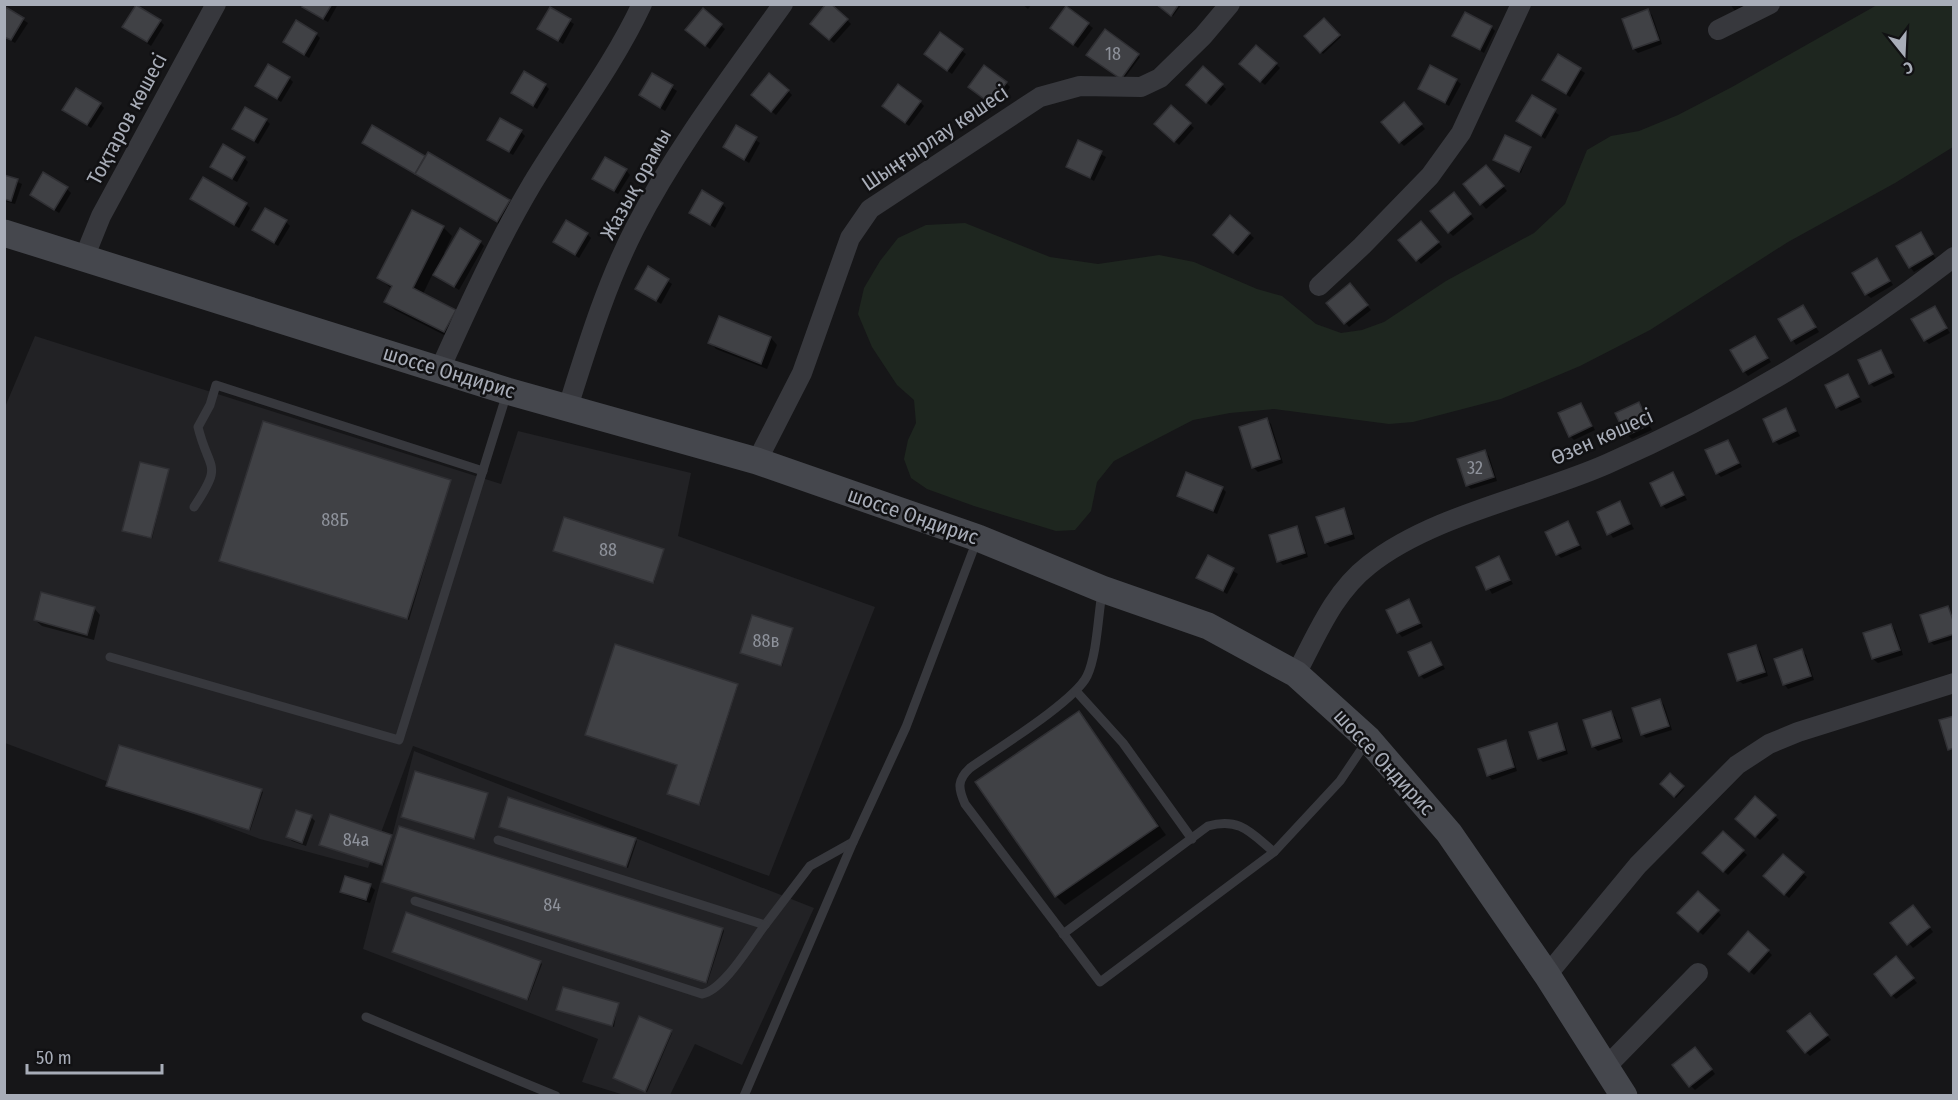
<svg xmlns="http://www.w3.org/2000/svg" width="1958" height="1100" viewBox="0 0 1958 1100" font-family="'Fira Sans Condensed',sans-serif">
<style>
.built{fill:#222225}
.green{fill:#1e261f}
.shadow{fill:#0007}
.building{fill:#404145;stroke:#303034;stroke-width:1.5}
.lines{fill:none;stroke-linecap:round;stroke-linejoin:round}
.lane{stroke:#37383d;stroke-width:9}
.street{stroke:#37383d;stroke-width:20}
.secondary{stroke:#45474d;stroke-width:27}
.labels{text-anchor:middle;stroke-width:5;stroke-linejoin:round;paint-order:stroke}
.number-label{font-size:18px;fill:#8e929b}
.street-label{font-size:21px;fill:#a8adb8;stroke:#111113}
</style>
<rect width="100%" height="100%" fill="#161618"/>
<g class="built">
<path d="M35,336L501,484L518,431L691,473L678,536L875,607L769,876L413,746L368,868L260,839L5,743V407Z"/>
<path d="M414,751L814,908L742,1065L695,1044L670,1095H624L582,1082L598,1039L363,949Z"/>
</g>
<path class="green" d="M1877,5H1953V147L1895,183L1788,242L1650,330L1580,366L1501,399L1413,422L1389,424L1274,409L1230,413L1193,420L1114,461L1097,482L1091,511L1075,530L1056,531L974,506L927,489L911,478L904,459L908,440L916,423L914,400L897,385L872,347L858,314L864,288L880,261L898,238L926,225L965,223L1050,257L1098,264L1159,255L1194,262L1257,289L1282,296L1316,324L1341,333L1362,330L1384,322L1446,281L1534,233L1565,204L1587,150L1611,136L1639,131L1678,115L1732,87Z"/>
<g class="shadow">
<path d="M305,4H338L328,22L308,10Z"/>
<path d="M1022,4H1032L1028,9Z"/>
<path d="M1157,4H1182L1173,16Z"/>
<path d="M1730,4H1752L1735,11Z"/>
<path d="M4,7L28,23L15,43L4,37Z"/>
<path d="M1067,8L1093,28L1078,48L1056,32Z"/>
<path d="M550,9L574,24L563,44L539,29Z"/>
<path d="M703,11L725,29L710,49L691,34Z"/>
<path d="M1648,11L1652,15L1662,44L1638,53L1634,49Z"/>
<path d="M847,20L851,24L834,43L816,28Z"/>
<path d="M1324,20L1341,37L1323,54L1306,36Z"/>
<path d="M160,21L164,25L151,46L124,27Z"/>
<path d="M1491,27L1495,31L1484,53L1454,36Z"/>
<path d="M1105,31L1140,57L1123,80Z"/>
<path d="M316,34L320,38L309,58L284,42Z"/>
<path d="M940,34L966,54L952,74L930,58Z"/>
<path d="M1558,56L1585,73L1570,97L1543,80Z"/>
<path d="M1276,64L1280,68L1265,85L1245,68Z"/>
<path d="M652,75L677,91L665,111L641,95Z"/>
<path d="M289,78L293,82L281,102L257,86Z"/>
<path d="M1456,80L1461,84L1449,106L1419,88Z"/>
<path d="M1006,83L1010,87L996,107L974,91Z"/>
<path d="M545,85L549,89L537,109L513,93Z"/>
<path d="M1222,85L1226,89L1211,106L1192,89Z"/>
<path d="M788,91L792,95L776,115L757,99Z"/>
<path d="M1533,97L1559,115L1545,139L1518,121Z"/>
<path d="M920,102L924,106L909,126L888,110Z"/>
<path d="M100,104L104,108L91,128L64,110Z"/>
<path d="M1171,107L1194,128L1179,145L1160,128Z"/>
<path d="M1408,109L1425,129L1404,146L1400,142Z"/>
<path d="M266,120L270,124L258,144L234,128Z"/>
<path d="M736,127L760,143L749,163L725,147Z"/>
<path d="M521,132L525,136L513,155L489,140Z"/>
<path d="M1079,142L1106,157L1094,181L1068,166Z"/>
<path d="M364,143L424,157L509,201L516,208L504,227Z"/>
<path d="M1530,148L1521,173L1496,161Z"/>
<path d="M244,158L248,162L237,182L216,170Z"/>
<path d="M626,170L630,175L618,194L594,179Z"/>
<path d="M1490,171L1507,191L1486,209L1465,184Z"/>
<path d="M4,176L22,184L15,204L4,201Z"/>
<path d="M67,189L71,193L59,213L32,195Z"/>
<path d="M1458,198L1474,219L1453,236L1449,232Z"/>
<path d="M192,199L246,204L250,208L239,228Z"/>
<path d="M722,204L726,208L715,228L691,212Z"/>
<path d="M413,212L443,227L452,236L444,253L446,255L480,242L484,246L459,290L433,273L423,294L455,311L464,320L454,340L395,310L386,302L392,289L379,278Z"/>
<path d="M1230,217L1254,238L1238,256L1215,235Z"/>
<path d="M286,222L290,226L278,246L254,230Z"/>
<path d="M1425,227L1442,247L1421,264L1400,240Z"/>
<path d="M587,234L591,238L579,258L555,242Z"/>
<path d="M1920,234L1936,259L1914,272L1910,267Z"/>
<path d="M1877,260L1893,285L1871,298L1866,294Z"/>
<path d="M648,269L672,284L661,304L637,288Z"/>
<path d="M1354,290L1371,310L1349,327L1328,303Z"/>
<path d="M1803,307L1819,332L1796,345L1780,320Z"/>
<path d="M1934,308L1950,333L1929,344L1925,340Z"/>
<path d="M720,318L771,338L777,345L767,369L716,349L710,342Z"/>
<path d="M1755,338L1771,362L1748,376L1744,371Z"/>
<path d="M1881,351L1895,377L1874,387L1870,383Z"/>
<path d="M1848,376L1862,402L1841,411L1837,407Z"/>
<path d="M1581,404L1595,430L1574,440L1570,436Z"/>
<path d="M1638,404L1652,430L1632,439L1627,435Z"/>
<path d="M1785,410L1800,436L1779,445L1775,441Z"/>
<path d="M1267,420L1271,424L1283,463L1258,472L1254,468L1241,428Z"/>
<path d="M1728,442L1742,467L1721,477L1717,473Z"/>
<path d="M1485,452L1489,456L1497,481L1471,489L1467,485Z"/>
<path d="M168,471L152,539L125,532L124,530Z"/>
<path d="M1673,474L1687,500L1666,509L1662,505Z"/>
<path d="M450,481L409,620L222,562Z"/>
<path d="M1222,488L1226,492L1217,514L1178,496Z"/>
<path d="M1619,503L1634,529L1613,538L1599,513Z"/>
<path d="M1343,509L1347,514L1355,539L1330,547L1326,543Z"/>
<path d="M1568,523L1582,549L1561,558L1557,554Z"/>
<path d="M1296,528L1300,532L1308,557L1283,565L1279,561Z"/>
<path d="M663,550L654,583L555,551Z"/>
<path d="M1209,557L1238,574L1227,594L1198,577Z"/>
<path d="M1498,558L1513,584L1492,594L1478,568Z"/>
<path d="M1409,601L1423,627L1402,637L1398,632Z"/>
<path d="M94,608L100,615L94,640L42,626L35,620Z"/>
<path d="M1948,608L1954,617V639L1934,645L1930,641Z"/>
<path d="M1891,625L1895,630L1903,655L1878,663L1873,659L1865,634Z"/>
<path d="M792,629L782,667L741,653Z"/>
<path d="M1431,644L1445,669L1424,679L1420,675Z"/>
<path d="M1756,647L1760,651L1768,676L1743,684L1738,680Z"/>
<path d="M1802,651L1806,655L1814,680L1788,689L1784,684Z"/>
<path d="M738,686L700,805L669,794L678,766L586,735Z"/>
<path d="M1660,700L1664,705L1672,730L1646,738L1642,734Z"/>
<path d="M1078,713L1166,835L1065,905L1056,896Z"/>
<path d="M1611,713L1615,717L1623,742L1598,751L1593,746Z"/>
<path d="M1556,724L1560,729L1568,754L1543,762L1539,758Z"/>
<path d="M1505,742L1509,746L1517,771L1492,780L1488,775Z"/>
<path d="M1670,775L1684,789L1676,798L1662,784Z"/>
<path d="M110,787L261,791L263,792L250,831Z"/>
<path d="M487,794L475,839L404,818Z"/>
<path d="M1755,798L1779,820L1760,840L1737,819Z"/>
<path d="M311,817L315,821L306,846L292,841L288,837Z"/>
<path d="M502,828L635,839L637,841L628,868Z"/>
<path d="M1723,833L1747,855L1728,875L1704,853Z"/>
<path d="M391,836L383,866L323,846Z"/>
<path d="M1783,856L1807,877L1789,898L1765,876Z"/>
<path d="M385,883L723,929L724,931L707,984Z"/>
<path d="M370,886L375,890L370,903L346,895L342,891Z"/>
<path d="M1698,893L1721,915L1703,935L1679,913Z"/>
<path d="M1917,911L1933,932L1913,948L1892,923Z"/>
<path d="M1748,933L1772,955L1754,975L1730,954Z"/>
<path d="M395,953L540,962L542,964L528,1001Z"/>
<path d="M1900,962L1917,983L1896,999L1892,995Z"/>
<path d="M618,1004L614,1027L558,1010Z"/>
<path d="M1814,1019L1831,1040L1810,1056L1806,1052Z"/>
<path d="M671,1031L672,1033L647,1092L616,1079Z"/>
<path d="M1699,1053L1715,1074L1695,1090L1691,1086Z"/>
</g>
<g class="building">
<path d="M303,4H332L323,19L302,7Z"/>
<path d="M826,4H831L848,19L829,40L810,24Z"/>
<path d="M1156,4H1179L1171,16Z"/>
<path d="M136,5L161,20L147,42L122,27Z"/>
<path d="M4,6L24,18L11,40L4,37Z"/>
<path d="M1066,6L1089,23L1073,45L1050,28Z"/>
<path d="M550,7L571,19L558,41L537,29Z"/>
<path d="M703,8L722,24L705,46L685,30Z"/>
<path d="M1648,9L1659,40L1633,49L1622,19Z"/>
<path d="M1465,12L1492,26L1480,50L1452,36Z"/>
<path d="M1324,18L1340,35L1320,53L1304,36Z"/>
<path d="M296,20L317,33L304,55L283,42Z"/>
<path d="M1105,29L1139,54L1121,79L1086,55Z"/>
<path d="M940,32L963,49L947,71L924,54Z"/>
<path d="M1256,45L1277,63L1260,82L1239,64Z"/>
<path d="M1558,54L1581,68L1566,94L1542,80Z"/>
<path d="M268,64L290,77L277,99L255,86Z"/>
<path d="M984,65L1007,82L991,104L968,87Z"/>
<path d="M1430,65L1457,79L1445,103L1418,89Z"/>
<path d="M1203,66L1223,84L1206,103L1186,85Z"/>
<path d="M524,71L546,84L533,106L511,93Z"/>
<path d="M652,73L673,85L660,108L639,95Z"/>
<path d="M769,73L789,90L771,112L751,95Z"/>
<path d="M898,84L921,101L905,123L882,106Z"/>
<path d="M76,88L101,103L87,125L62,110Z"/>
<path d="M1532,95L1556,109L1541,136L1516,121Z"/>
<path d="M1404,102L1422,124L1399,143L1381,122Z"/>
<path d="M1171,105L1191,123L1174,142L1154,124Z"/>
<path d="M245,107L267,119L254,141L232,129Z"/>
<path d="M500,118L522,130L509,152L487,140Z"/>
<path d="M372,125L425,156L415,174L362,143Z"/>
<path d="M736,125L757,137L744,160L723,147Z"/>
<path d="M1505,135L1531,147L1519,172L1493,160Z"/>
<path d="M1078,140L1102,151L1090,178L1066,167Z"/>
<path d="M223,144L245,157L232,179L210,167Z"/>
<path d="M428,152L510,200L497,222L415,174Z"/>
<path d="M605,157L627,169L614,191L592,179Z"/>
<path d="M1486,165L1504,186L1480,205L1463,184Z"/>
<path d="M43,172L68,187L54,210L30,195Z"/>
<path d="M4,175L18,179L11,201L4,199Z"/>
<path d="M203,177L247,203L234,225L190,199Z"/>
<path d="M702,190L723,203L710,225L689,213Z"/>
<path d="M1454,192L1471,214L1448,233L1430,211Z"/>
<path d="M265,208L287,220L274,243L252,230Z"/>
<path d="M412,210L444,226L413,288L456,310L444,332L384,302L392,286L377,278Z"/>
<path d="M1230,215L1250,233L1233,253L1213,235Z"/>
<path d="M566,220L588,233L575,255L553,242Z"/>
<path d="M1421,221L1439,242L1416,261L1398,240Z"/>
<path d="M460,228L481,241L454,287L433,275Z"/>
<path d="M1921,232L1933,254L1909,268L1896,246Z"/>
<path d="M1877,258L1890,281L1865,295L1852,273Z"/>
<path d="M648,266L669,279L656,301L635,289Z"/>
<path d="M1350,283L1368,305L1344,324L1326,303Z"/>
<path d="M1803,305L1816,327L1791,341L1778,319Z"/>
<path d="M1935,306L1947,328L1924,341L1911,319Z"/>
<path d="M719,316L771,337L761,364L708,343Z"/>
<path d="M1755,336L1768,358L1743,372L1730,350Z"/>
<path d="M1881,350L1892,373L1869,384L1858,360Z"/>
<path d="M1848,374L1859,397L1836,408L1825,385Z"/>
<path d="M1639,402L1649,425L1626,436L1615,413Z"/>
<path d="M1581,403L1592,426L1569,437L1558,413Z"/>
<path d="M1786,408L1796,431L1773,442L1763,419Z"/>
<path d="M1267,418L1280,459L1252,468L1239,427Z"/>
<path d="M263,421L451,480L407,619L219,561Z"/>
<path d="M1728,440L1739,463L1716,474L1705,450Z"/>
<path d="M1485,450L1494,477L1466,486L1457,459Z"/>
<path d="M140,462L169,469L151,538L122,531Z"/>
<path d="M1186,472L1223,487L1213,511L1177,496Z"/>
<path d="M1673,472L1684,495L1661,506L1650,483Z"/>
<path d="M1620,501L1630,524L1607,535L1597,512Z"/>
<path d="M1344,508L1352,534L1325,543L1316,517Z"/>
<path d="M564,517L664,549L653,583L553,551Z"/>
<path d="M1568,521L1579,545L1556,555L1545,532Z"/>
<path d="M1297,526L1305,553L1277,562L1269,535Z"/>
<path d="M1208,555L1234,568L1223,591L1196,578Z"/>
<path d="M1499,556L1510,580L1486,590L1476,567Z"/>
<path d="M41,592L95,607L87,635L34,620Z"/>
<path d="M1409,599L1420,623L1397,633L1386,610Z"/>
<path d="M1948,606L1954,623V634L1929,642L1920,615Z"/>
<path d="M752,615L793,628L781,666L740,653Z"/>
<path d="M1891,624L1900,650L1872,659L1863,633Z"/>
<path d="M1431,642L1442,665L1419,676L1408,652Z"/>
<path d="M615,644L738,684L699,805L667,794L677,765L585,735Z"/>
<path d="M1756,645L1765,672L1737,681L1728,654Z"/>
<path d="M1802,649L1811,676L1783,685L1774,659Z"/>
<path d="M1660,699L1669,726L1641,735L1632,708Z"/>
<path d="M1079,711L1158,826L1055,897L975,782Z"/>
<path d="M1611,711L1620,738L1592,747L1583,720Z"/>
<path d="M1954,716V748L1948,750L1939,720Z"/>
<path d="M1557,723L1565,750L1538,759L1529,732Z"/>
<path d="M1506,740L1514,767L1487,776L1478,749Z"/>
<path d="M119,745L262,789L249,830L106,786Z"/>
<path d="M415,771L488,793L474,839L401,817Z"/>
<path d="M1670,773L1684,786L1674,797L1660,784Z"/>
<path d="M1755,796L1776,815L1755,837L1735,819Z"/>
<path d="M508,797L636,838L626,867L499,827Z"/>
<path d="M296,810L312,815L302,843L286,837Z"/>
<path d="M330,814L392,835L382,865L319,845Z"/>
<path d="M399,826L723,928L706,983L382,882Z"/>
<path d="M1723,831L1744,850L1723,872L1702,853Z"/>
<path d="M1783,854L1804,872L1784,895L1763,876Z"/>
<path d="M345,876L371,884L366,900L340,892Z"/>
<path d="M1698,891L1719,910L1698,932L1677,913Z"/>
<path d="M1913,905L1930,927L1907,945L1890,923Z"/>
<path d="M406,912L541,961L527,1000L392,952Z"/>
<path d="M1748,931L1769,950L1749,972L1728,954Z"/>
<path d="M1896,956L1914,978L1891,996L1874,974Z"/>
<path d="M563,987L619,1003L612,1026L556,1010Z"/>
<path d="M1810,1013L1828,1035L1805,1053L1787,1031Z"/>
<path d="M639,1016L672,1030L645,1092L613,1078Z"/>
<path d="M1695,1047L1712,1069L1689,1087L1672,1065Z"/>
</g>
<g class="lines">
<g class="lane">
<path d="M194,507C224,462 209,472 198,427L210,405L216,385L483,471"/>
<path d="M1102,593C1098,616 1097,655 1087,676C1075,701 997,749 970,768C957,780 958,788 965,804L1100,982L1274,852L1340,781L1367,741"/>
<path d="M110,657L399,740L507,393"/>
<path d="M1076,691L1123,743L1192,839"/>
<path d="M498,840L765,925L810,866L853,842"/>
<path d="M415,901L702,994C724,990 751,943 765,925"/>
<path d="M1063,934L1208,826C1240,817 1251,833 1274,852"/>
<path d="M366,1017L556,1096"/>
<path d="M744,1096L853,842L906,727L977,540"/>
</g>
<g class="street">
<path d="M1718,30L1770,4"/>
<path d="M84,258L101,216L216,4"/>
<path d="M1319,286L1362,246L1430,176L1461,133L1521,4"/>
<path d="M440,369C468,307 497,243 532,184C568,124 612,68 642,4"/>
<path d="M568,407C587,347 606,284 635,228C676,148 731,77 783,4"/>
<path d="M757,461L802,373L850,238L870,209L1040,97L1080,86L1141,87L1160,78L1203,36L1230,4"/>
<path d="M1296,674C1317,635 1333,593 1369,565C1432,515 1532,497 1607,464C1729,411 1849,339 1954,257"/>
<path d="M1547,975L1638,865L1737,765L1769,744L1798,732L1954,683"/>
<path d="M1606,1067L1698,973"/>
</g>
<path class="secondary" d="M4,233L507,391L757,461L978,538L1102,589L1208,626L1296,674L1368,739L1449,833L1547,975L1624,1096"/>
</g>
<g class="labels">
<g class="number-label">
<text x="1113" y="60">18</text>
<text x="1475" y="474">32</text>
<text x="335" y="526">88Б</text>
<text x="608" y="556">88</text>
<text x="766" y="647">88в</text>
<text x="356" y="846">84а</text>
<text x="552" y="911">84</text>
</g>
<g class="street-label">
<text transform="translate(127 119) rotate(-62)" y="7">Тоқтаров көшесі</text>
<text transform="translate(935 138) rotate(-34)" y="7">Шыңғырлау көшесі</text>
<text transform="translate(636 184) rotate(-61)" y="7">Жазық орамы</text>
<text transform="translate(449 372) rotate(17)" y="7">шоссе Ондирис</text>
<text transform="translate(1602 437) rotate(-24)" y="7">Өзен көшесі</text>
<text transform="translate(913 516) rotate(19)" y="7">шоссе Ондирис</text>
<text transform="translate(1384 762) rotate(47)" y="7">шоссе Ондирис</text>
</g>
</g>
<rect width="1958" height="1100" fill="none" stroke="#a8adb8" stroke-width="12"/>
<g transform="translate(1904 54) rotate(162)" stroke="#111113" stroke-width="4.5" paint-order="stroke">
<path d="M0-4.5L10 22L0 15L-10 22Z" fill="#a8adb8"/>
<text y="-9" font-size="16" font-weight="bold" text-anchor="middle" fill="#a8adb8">С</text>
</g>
<path d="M27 1064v9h135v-9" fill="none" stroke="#a8adb8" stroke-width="3"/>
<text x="36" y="1064" font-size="18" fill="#a8adb8" stroke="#111113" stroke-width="4.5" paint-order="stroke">50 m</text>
</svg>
